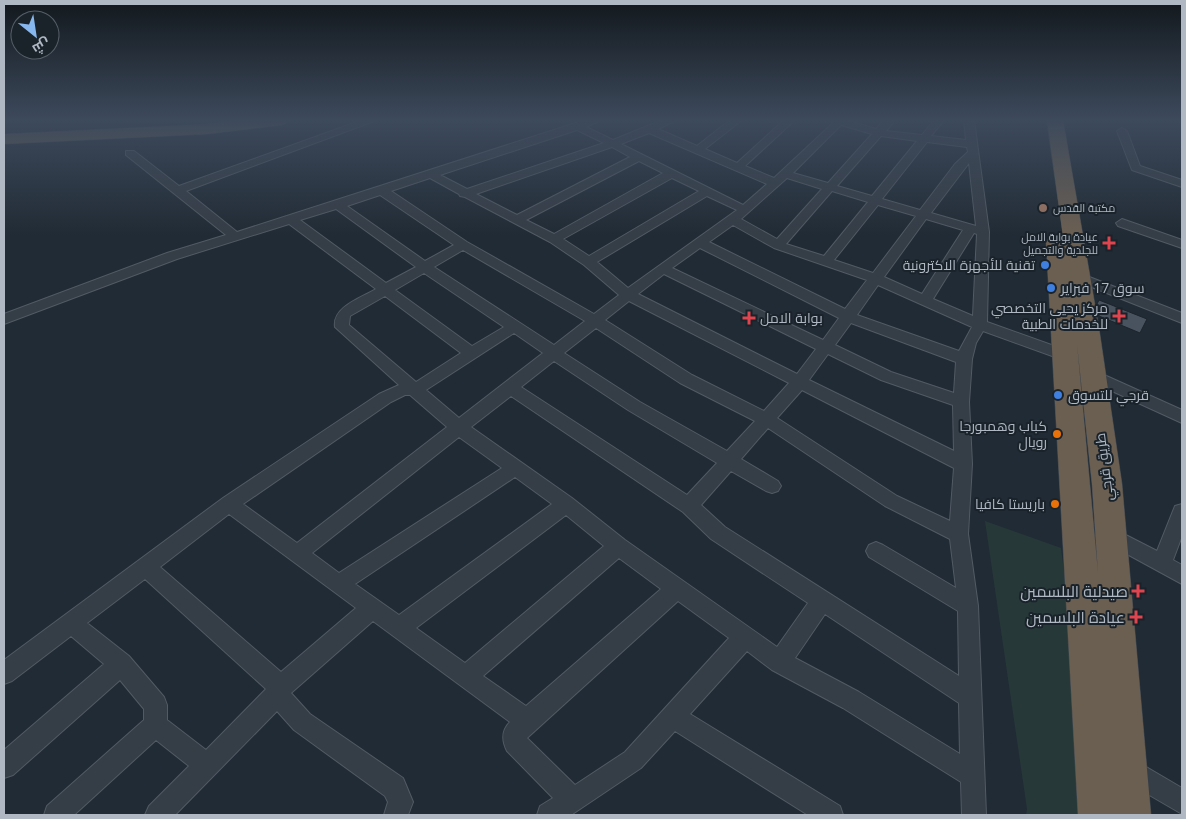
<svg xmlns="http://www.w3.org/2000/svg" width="1186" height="819" viewBox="0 0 1186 819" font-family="'Open Sans',Cairo,sans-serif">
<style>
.green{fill:#263938}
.building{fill:#48535f;stroke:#1c242c}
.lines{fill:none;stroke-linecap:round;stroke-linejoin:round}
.street-casing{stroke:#525b64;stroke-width:2}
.highway-casing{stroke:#3f4850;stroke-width:1}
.street{fill:#353d46;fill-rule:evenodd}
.highway{fill:#6b5f52;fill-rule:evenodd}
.education-dot{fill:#8d6e63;stroke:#1a222a;stroke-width:2}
.health-dot{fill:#e0444e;stroke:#1a222a;stroke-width:2}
.shop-dot{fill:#3f7fe0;stroke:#1a222a;stroke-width:2}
.food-dot{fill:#e8710a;stroke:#1a222a;stroke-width:2}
.labels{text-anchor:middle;stroke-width:4;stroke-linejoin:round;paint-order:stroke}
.far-poi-label{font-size:11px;fill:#afb8c3;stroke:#1a222a;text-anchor:start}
.poi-label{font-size:14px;fill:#afb8c3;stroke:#1a222a;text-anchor:end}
.street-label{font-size:14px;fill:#afb8c3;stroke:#1a222a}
.near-poi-label{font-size:16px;fill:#afb8c3;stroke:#1a222a;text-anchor:end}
</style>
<rect width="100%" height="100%" fill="#212b35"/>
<path class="green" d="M985,521L1061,548L1073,645L1084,815H1026L1027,809Z"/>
<path class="building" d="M1099,300L1147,319L1140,333L1099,316L1097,304Z"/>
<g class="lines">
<g class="street-casing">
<g id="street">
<path d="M362,120H377L186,191L237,232L585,120H601L586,127L613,140L662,120H677L658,129L697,146L730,120H742L705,149L737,163L784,120H795L745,166L774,178L833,123L829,120H846L876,129L884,120H895L886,131L922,135L934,120H944L931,136L966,140L964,120H974L989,232L987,322L1071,352L1074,356L1071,360L1066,361L983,331L976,343L972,359L969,402L972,464L968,534L978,606L986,815H962L961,782L843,708L772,670L747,651L690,714L840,806L843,815H808L675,731L641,768L571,815H537L540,806L553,798L507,751C502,741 501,731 510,722L373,621L291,693L310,714L403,778L413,802L408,815H384L388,802L385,796L294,730L277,711L175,815H145L149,806L189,766L156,740L74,815H44L47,806L144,720V709L120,680L13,775L4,778V750L104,664L71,636L12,681L4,684V660L223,498L379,394L399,385L335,327C332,307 361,298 376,289L289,224L177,259L4,324V314L167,253L226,235L126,155V151H134L179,186ZM841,125L872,134L828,183L793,173ZM577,130L604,143L467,189L440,175ZM649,133L767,184L743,205L621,144ZM881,136L917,141L872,196L837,186ZM927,142L967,147L968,152L955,164L920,210L882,199ZM612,147L630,157L517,215L476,194ZM639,161L663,173L554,234L526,220ZM969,163L976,226L931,213ZM430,178L459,194L460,196L465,197L550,242L584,265L619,295L594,314L467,242L391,191ZM672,178L699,191L589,256L563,239ZM787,178L822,189L777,239L741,219ZM832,191L868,202L824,256L786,244ZM380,195L454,245L425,261L347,206ZM707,196L737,210L628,288L597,262ZM878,205L916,216L873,273L834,260ZM336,209L416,267L386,283L300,220ZM926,219L963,230L922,294L884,277ZM733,225L774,248L867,280L845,309L709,242ZM974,233L977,234L973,316L933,299ZM700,248L839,318L823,340L672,268ZM463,250L585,321L554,345L434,267ZM424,273L504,327L472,346L395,290ZM664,274L816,349L797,374L638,294ZM878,285L972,327L959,351L857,315ZM385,296L461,353L416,382L349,325L350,316ZM629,301L789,383L764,411L692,375L605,320ZM851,323L956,362L954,393L891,372L835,345ZM596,328L680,383L755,421L727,451L640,402L564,353ZM514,333L543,353L459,418L426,390ZM828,354L881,380L953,405L954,451L809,380ZM554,361L628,410L717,463L687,495L521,387ZM802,390L954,468L950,521L897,496L777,418ZM405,395H410L447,427L297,543L243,504L391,402ZM511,396L683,512L711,539L808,603L777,647L625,540L572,498L471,427ZM768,428L885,506L950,539L956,588L883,545L876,542L869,545L866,551L869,557L958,611L959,676L725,527L701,505L731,471L766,491L772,493L778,491L781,486L778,481L741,459ZM459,437L502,468L339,573L312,553ZM515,477L552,504L399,615L355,584ZM229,514L356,608L281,672L160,567ZM566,515L604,546L465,663L416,628ZM619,558L661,589L526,706L483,676ZM145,579L266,689L206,750L167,720V705L164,697L129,656L87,623ZM678,601L729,638L625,752L575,785L527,738ZM825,614L959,703L960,754L859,692L795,658Z"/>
<path d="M1122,128L1127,131L1140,166L1182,180V187L1132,170L1117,131Z"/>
<path d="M1122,219L1182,240V248L1118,226L1116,223Z"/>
<path d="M1079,273L1182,313V323L1074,280L1072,277L1074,274Z"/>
<path d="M1093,370L1182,410V423L1088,380L1085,376L1088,372Z"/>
<path d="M1182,504V536L1173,560L1182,565V584L1105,542L1102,536L1105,530L1112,528L1157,551L1175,506Z"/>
<path d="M1129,757L1182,788V814L1120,778L1117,769L1120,760Z"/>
</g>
</g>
<g class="highway-casing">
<g id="highway">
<path d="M237,120H291L283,125L208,134L4,144V134L208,124Z"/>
<path d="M1047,120H1063L1099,328L1122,484L1151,815H1078L1046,242L1049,237H1063ZM1077,344L1092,484L1098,573Z"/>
</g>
</g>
<use href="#street" class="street"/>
<use href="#highway" class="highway"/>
</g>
<linearGradient id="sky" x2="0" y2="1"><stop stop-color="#12181d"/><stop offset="0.51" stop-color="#3d4a5c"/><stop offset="1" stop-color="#3d4a5c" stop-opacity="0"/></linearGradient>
<rect width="1186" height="235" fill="url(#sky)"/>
<circle class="education-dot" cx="1043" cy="208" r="5"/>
<g class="health-dot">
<path d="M1106.5 235.5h5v5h5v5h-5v5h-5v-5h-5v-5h5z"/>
<path d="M1116.5 308.5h5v5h5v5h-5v5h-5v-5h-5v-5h5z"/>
<path d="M746.5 310.5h5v5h5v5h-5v5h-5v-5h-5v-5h5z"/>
<path d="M1135.5 583.5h5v5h5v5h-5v5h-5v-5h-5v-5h5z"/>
<path d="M1133.5 609.5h5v5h5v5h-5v5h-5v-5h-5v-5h5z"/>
</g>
<g class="shop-dot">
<circle cx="1045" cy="265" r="5"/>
<circle cx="1051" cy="288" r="5"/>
<circle cx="1058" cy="395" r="5"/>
</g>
<g class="food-dot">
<circle cx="1057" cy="434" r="5"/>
<circle cx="1055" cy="504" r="5"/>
</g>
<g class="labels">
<g class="far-poi-label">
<text x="1053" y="212">مكتبة القدس</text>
<text x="1098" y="241" text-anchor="end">عيادة بوابة الامل<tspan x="1098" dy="13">للجلدية والتجميل</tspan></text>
</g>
<g class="poi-label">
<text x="1035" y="270">تقنية للأجهزة الاكترونية</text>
<text x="1061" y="293" text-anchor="start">سوق 17 فبراير</text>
<text x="1108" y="313">مركز يحيى التخصصي<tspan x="1108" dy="16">للخدمات الطبية</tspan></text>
<text x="760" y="323" text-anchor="start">بوابة الامل</text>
<text x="1068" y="400" text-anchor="start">قرجي للتسوق</text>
<text x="1047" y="431">كباب وهمبورجا<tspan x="1047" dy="16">رويال</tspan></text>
<text x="1045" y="509">باريستا كافيا</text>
</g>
<g class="street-label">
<text transform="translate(1104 467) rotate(-97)" y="5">طريق قرجي</text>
</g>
<g class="near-poi-label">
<text x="1128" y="597">صيدلية البلسمين</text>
<text x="1125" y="623">عيادة البلسمين</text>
</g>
</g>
<rect width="1186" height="819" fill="none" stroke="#afb8c3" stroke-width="10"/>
<g transform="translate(35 35) rotate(150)"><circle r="24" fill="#1a222a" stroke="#565e67"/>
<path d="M0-4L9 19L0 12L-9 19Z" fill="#87b7ef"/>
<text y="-8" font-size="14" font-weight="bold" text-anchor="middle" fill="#afb8c3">ش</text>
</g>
</svg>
